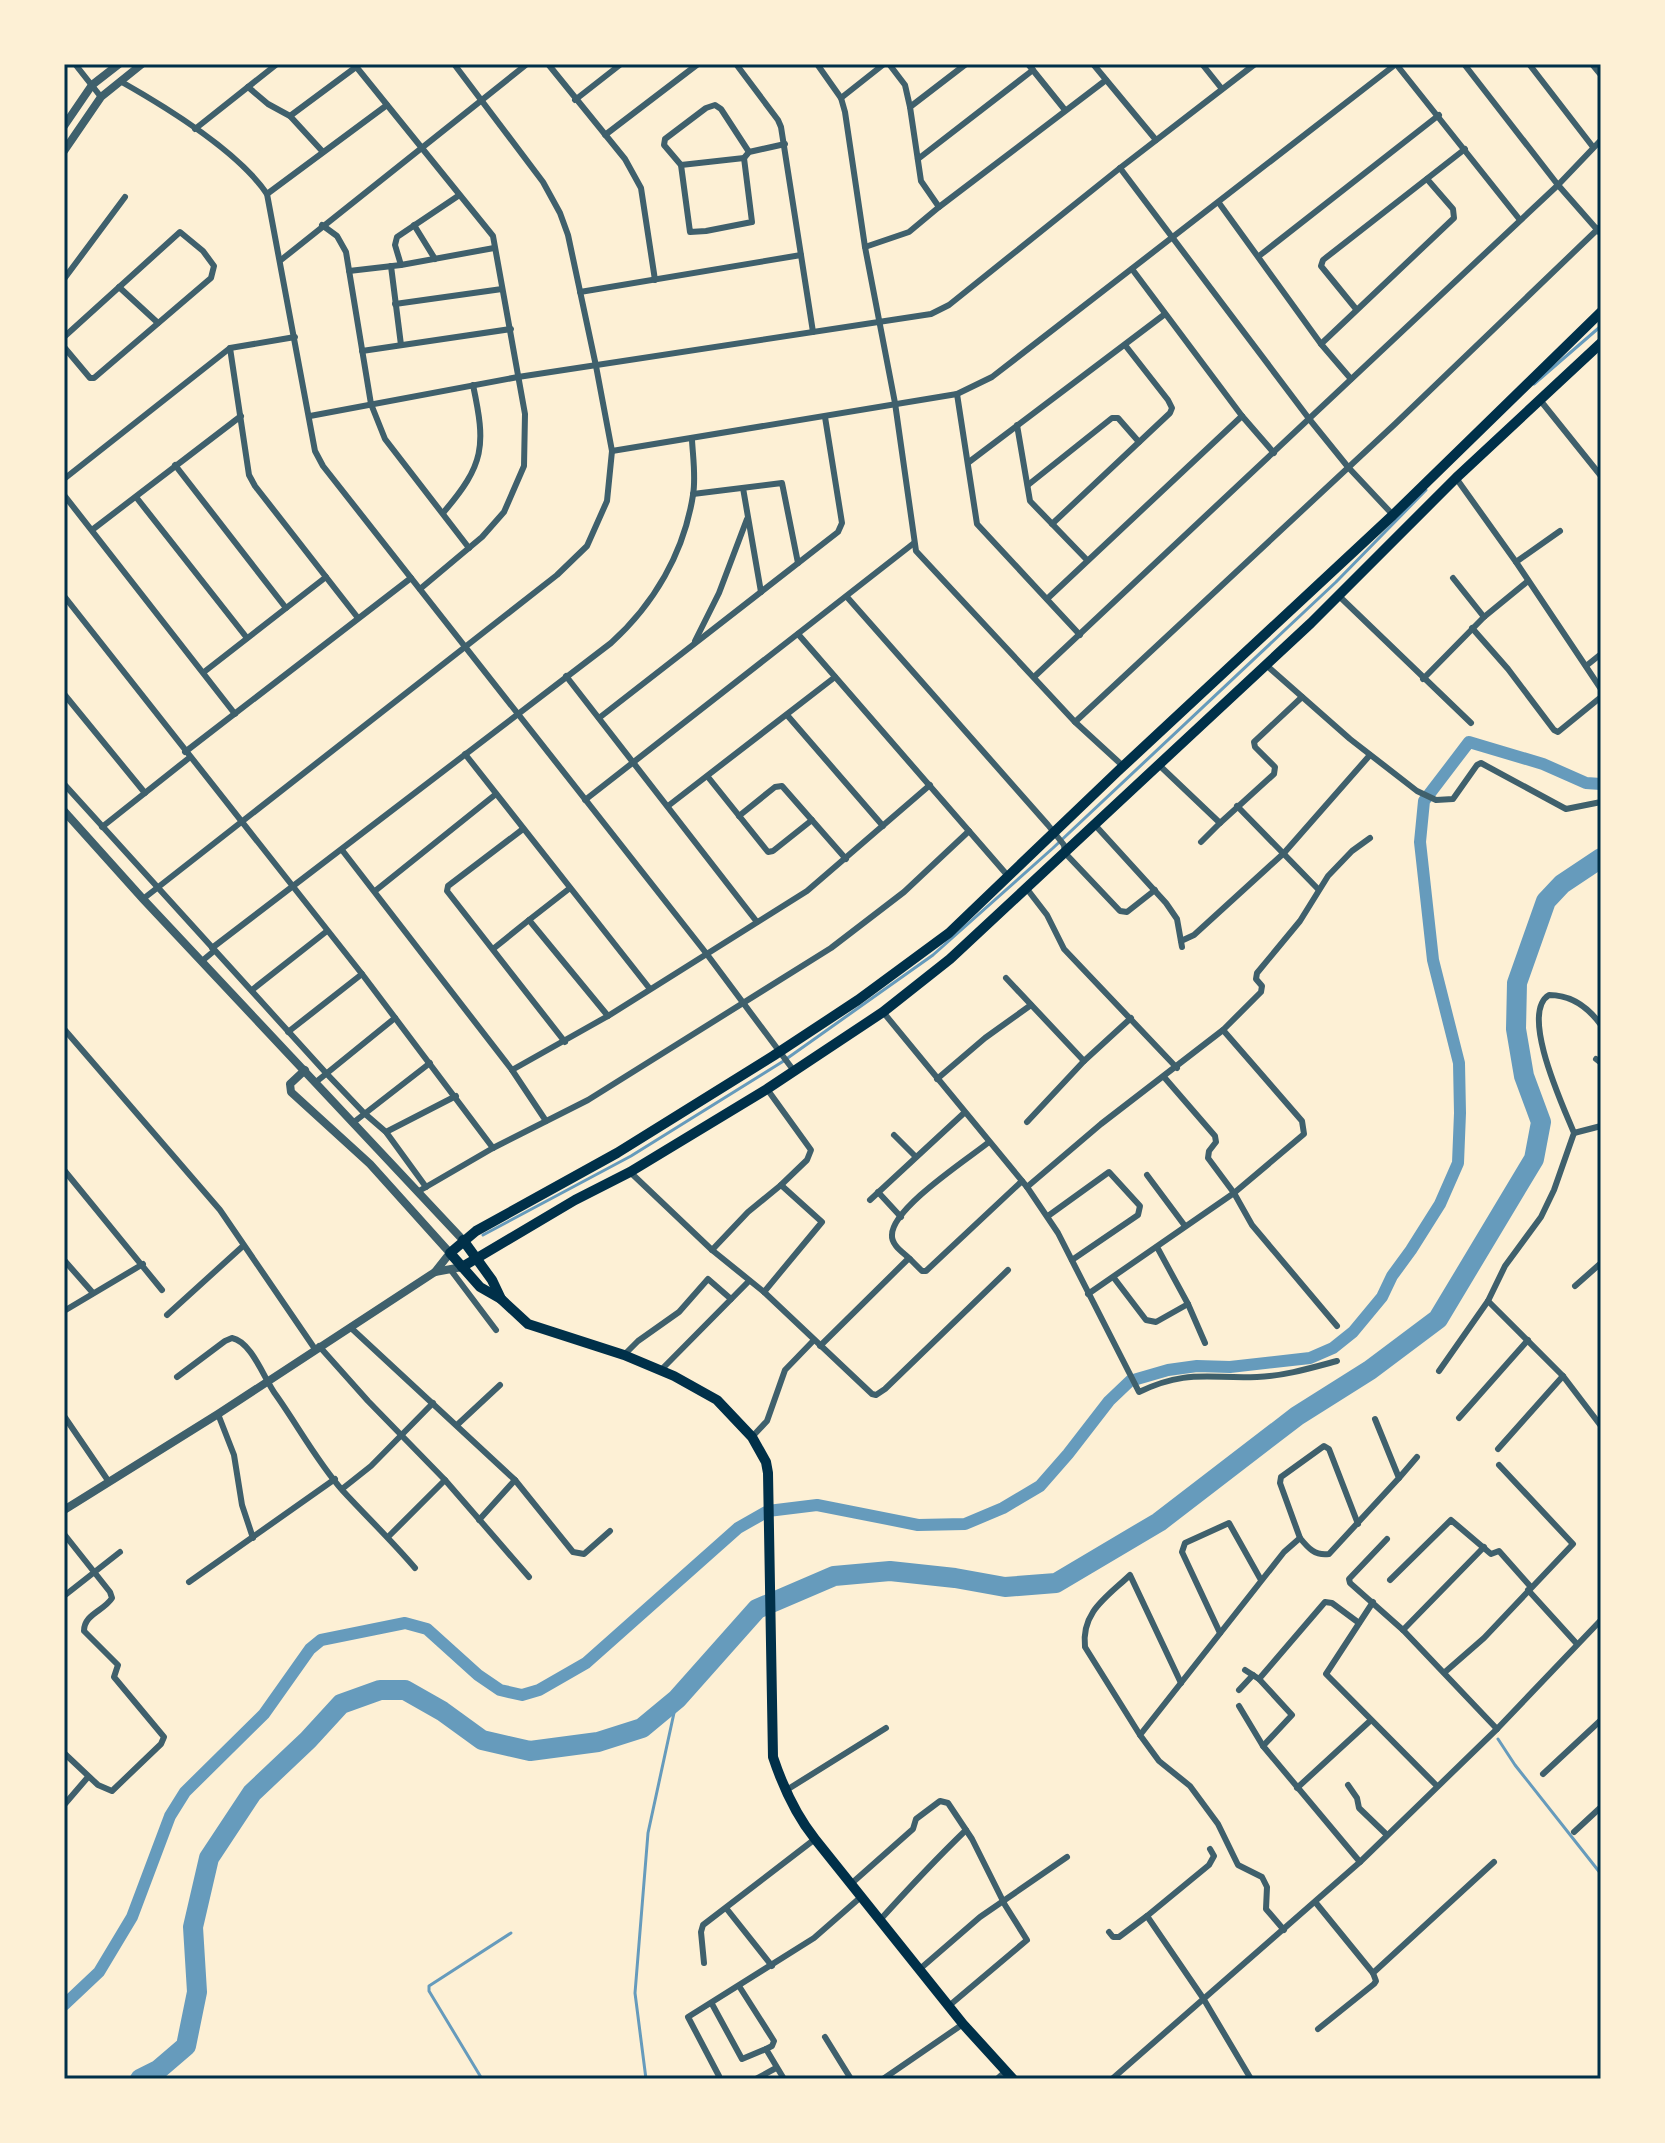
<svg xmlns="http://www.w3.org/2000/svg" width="1665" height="2143" viewBox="0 0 1665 2143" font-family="Figtree,sans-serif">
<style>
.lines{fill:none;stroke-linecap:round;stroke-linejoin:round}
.stream{stroke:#669bbc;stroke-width:3}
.canal{stroke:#669bbc;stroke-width:12}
.river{stroke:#669bbc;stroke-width:20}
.minor{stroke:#3f606c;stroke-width:6}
.tertiary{stroke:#3f606c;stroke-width:8}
.primary{stroke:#003049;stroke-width:10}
.neatline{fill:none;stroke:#003049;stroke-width:3}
</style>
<rect width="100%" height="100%" fill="#fdf0d5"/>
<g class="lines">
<g class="stream">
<path d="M1534,384L1601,326"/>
<path d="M483,1235L631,1156L782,1062L933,955L1053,848L1336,582L1426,490"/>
<path d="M1498,1739L1515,1765L1601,1874"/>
<path d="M482,2079L429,1991V1986L511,1933"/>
<path d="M646,2079L635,1993L648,1833L677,1699"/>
</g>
<path class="canal" d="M64,2005L99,1972L132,1917L170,1816L185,1792L264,1714L310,1649L321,1640L405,1623L427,1629L478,1675L500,1690L522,1695L539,1690L586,1663L738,1528L768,1511L817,1505L918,1525L965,1524L1003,1508L1040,1486L1068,1454L1109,1401L1130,1381L1168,1370L1197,1366L1230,1367L1310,1358L1333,1348L1353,1332L1382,1297L1392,1276L1411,1250L1440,1204L1458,1163L1460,1113L1459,1063L1433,960L1420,842L1424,801L1469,742L1543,764L1586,783L1601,784"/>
<path class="river" d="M140,2079L158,2070L186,2046L197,1992L193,1927L209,1858L252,1793L308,1740L341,1704L380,1690H405L442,1711L482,1740L530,1751L598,1742L642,1728L677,1699L757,1609L834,1576L890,1571L955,1578L1005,1587L1056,1583L1159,1522L1297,1416L1370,1370L1438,1319L1534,1159L1541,1122L1524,1076L1516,1029L1517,983L1546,901L1562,884L1601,858"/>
<g class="minor">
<path d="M75,64L101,97"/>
<path d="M354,64L493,236L525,414L524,466L504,512L482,537L420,589"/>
<path d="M548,64L625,159L641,188L655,280"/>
<path d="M736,64L778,120L781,127L813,332"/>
<path d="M817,64L841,98L845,112L865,247L895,403L916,551L1075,722L1123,766"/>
<path d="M889,64L905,85L910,107"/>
<path d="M1028,64L1065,110"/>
<path d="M1093,64L1156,140"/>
<path d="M1202,64L1222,89"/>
<path d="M1396,64L1520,220"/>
<path d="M1464,64L1558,185L1601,234"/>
<path d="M1529,64L1593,147"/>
<path d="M1592,64L1601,75"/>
<path d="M120,81C166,107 238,151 267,194L315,451L323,466L706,953L794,1071"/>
<path d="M248,87L268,104L290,116L323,152"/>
<path d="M841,98L884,64"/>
<path d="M575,100L621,64"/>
<path d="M290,116L356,67"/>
<path d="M195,129L277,64"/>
<path d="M605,135L698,64"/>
<path d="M744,158L752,222L706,231L690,232L681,165L664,145L665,139L706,108L715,105L721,109L749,152"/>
<path d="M918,159L1033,70"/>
<path d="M681,165L744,158L749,152L785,144"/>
<path d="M1120,168L1310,420L1348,467L1393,515"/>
<path d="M267,194L387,105"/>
<path d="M1219,203L1321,344L1351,379"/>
<path d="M939,207L921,181L910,107L966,64"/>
<path d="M322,225L337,236L346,252L371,404L385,439L469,548"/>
<path d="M414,225L435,259"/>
<path d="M865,247L909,232L939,207L1106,80"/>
<path d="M1259,256L1439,115"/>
<path d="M281,260L527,64"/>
<path d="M401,265L395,245L397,237L458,196"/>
<path d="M391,266L401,345"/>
<path d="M1132,269L1242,416L1274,453"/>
<path d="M349,271L401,265L494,248"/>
<path d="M64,279L125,197"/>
<path d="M119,287L158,323"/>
<path d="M580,292L801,255"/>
<path d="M395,304L502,289"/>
<path d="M1356,309L1321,266L1323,260L1465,149"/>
<path d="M64,337L180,232L203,251L214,266L211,278L94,378H90L64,347"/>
<path d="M1321,344L1454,218L1453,209L1427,179"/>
<path d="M230,348L249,475L255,486L358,618"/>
<path d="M362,351L511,329"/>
<path d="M957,394L977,524L1080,635"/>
<path d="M1540,400L1601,476"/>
<path d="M310,416L518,377L931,314L949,305L1120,168L1255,64"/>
<path d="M1017,425L1030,501L1087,560"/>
<path d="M612,451L957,394L992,377L1396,64"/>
<path d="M969,462L1165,314"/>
<path d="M175,465L286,608"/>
<path d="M1456,478L1516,562L1601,689"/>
<path d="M64,479L230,348L295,337"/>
<path d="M1028,485L1112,418H1118L1139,442"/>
<path d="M743,488L761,592"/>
<path d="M693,494L782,483L798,563"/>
<path d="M64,495L235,714"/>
<path d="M136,497L247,638"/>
<path d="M443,513C485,464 486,446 473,385"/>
<path d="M1052,524L1170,413L1172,408L1168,400L1125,345"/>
<path d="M92,530L241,416"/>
<path d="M1516,562L1560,531"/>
<path d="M1453,578L1484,617"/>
<path d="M64,596L362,974L493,1148"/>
<path d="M1339,596L1471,723"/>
<path d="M847,597L1048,825L1064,845L1065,853L1120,911L1127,912L1155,890"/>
<path d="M1047,599L1242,416"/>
<path d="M1472,628L1508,669L1554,730L1558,732L1601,697"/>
<path d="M798,634L1008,876"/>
<path d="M695,641L719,593L747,519"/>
<path d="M1266,665L1350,739L1417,791L1436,800L1453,799L1477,765L1481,763L1566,809L1601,802"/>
<path d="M1586,666L1601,654"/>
<path d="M204,672L326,577"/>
<path d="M566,676L757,922"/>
<path d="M1034,677L1558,185L1601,140"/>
<path d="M1423,679L1484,617L1528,581"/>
<path d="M64,694L145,793"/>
<path d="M787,715L883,826"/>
<path d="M599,718L838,532L842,523L825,417"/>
<path d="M1075,722L1395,424L1601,226"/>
<path d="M185,752L411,578"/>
<path d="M465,754L650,989"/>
<path d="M1158,764L1220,823L1201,842"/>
<path d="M708,777L768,852L773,851L812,820"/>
<path d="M64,784L326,1073L364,1113L386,1132L426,1187"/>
<path d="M585,800L914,543"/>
<path d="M668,806L835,677"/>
<path d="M1237,806L1318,889"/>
<path d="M739,816L775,787L782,786L846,859"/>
<path d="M1220,823L1274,774L1275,767L1255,747L1254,742L1302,697"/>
<path d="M1095,825L1166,903L1177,919L1182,947"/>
<path d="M102,827L189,758"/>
<path d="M523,829L448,886L447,891L565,1042"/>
<path d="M342,850L512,1070L546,1121"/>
<path d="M1027,889L1047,915L1064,949L1177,1068"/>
<path d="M375,891L496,794"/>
<path d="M143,899L557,575L587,546L607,501L612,451L596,366L568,235L560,213L543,182L454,64"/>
<path d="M529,920L570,888"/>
<path d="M1181,941L1194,935L1284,853L1370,755"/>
<path d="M212,948L611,643C654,604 684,553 693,495C696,477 693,458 692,440"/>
<path d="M493,949L529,920L608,1016"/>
<path d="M202,961L214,951"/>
<path d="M1006,978L1084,1061"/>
<path d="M252,990L327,931"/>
<path d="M883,1012L1027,1187L1058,1233L1139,1392C1187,1369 1208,1379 1257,1377C1284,1376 1311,1368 1337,1361"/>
<path d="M64,1029L220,1210L315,1349"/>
<path d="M288,1032L362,974"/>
<path d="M1596,1059L1601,1063"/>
<path d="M512,1070L608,1016L807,891L930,785"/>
<path d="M1164,1077L1215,1136L1216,1142L1209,1151L1208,1158L1234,1193L1252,1225L1337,1326"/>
<path d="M937,1079L985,1038L1031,1005"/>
<path d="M316,1082L395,1018"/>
<path d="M767,1089L811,1150L807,1160L781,1185"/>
<path d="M354,1122L430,1063"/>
<path d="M1027,1122L1084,1061L1131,1018"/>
<path d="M386,1132L456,1096"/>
<path d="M1574,1133L1601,1126"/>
<path d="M894,1135L916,1157"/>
<path d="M64,1170L162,1290"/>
<path d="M630,1172L712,1250L764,1292L872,1394L876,1395L885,1389L1008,1270"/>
<path d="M1147,1175L1185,1226"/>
<path d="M1027,1187L1101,1124L1223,1030L1261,992L1262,986L1256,979L1257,973L1300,921L1328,876L1352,851L1370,838"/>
<path d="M419,1191L493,1148L588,1100L831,948L904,892L969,831"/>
<path d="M878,1192L901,1217"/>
<path d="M870,1200L964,1113"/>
<path d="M1048,1216L1109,1172L1140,1206L1138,1215L1072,1260"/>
<path d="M1157,1247L1188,1304L1205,1343"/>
<path d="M712,1250L748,1212L781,1185L822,1222L764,1292"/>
<path d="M910,1259C904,1253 891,1245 892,1235C892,1208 968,1159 989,1142"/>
<path d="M64,1260L93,1293"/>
<path d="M450,1269L496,1330"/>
<path d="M1114,1278L1146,1320L1156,1322L1188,1304"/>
<path d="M1575,1286L1601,1263"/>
<path d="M1088,1294L1234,1193L1304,1134L1302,1121L1223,1030"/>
<path d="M1488,1301L1563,1376L1601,1426"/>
<path d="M64,1311L143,1264"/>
<path d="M167,1315L243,1246"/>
<path d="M350,1327L515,1480L573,1552L584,1554L610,1531"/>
<path d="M319,1346L368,1401L445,1480L529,1577"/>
<path d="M820,1346L907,1260L910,1259L922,1271H926L1022,1181"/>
<path d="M624,1355L638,1341L679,1312L708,1279L731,1299"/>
<path d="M661,1370L749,1281"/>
<path d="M1439,1371L1488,1301L1505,1266L1541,1217L1554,1190L1574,1133C1564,1108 1519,1013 1549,995C1572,995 1588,1007 1601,1025"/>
<path d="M177,1377L225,1341L232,1338C252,1342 264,1379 276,1395C298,1426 318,1463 343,1491C367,1517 392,1541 415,1568"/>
<path d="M218,1414L234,1455L242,1505L253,1538"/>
<path d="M64,1416L109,1482"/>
<path d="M1459,1418L1528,1340"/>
<path d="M457,1425L500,1385"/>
<path d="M752,1437L767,1421L785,1370L814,1340"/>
<path d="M1498,1449L1563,1376"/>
<path d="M1399,1478L1417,1457"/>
<path d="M342,1489L371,1466L433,1403"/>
<path d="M479,1520L515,1480"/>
<path d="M64,1534L110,1592L112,1598C104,1611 84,1614 84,1631L118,1665L114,1677L164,1737L161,1744L112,1791L98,1785L64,1753"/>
<path d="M389,1536L445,1480"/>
<path d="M1300,1538L1280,1483L1281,1477L1324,1446L1329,1449L1358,1524"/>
<path d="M1387,1539L1349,1579L1350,1583L1403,1630L1497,1729"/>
<path d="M1390,1580L1451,1520L1491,1554L1499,1551L1530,1586"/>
<path d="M189,1582L335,1479"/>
<path d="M1528,1590L1577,1644"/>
<path d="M64,1596L120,1552"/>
<path d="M1373,1602L1326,1674L1437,1786"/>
<path d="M1403,1630L1484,1547"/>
<path d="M1220,1633L1182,1552L1185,1543L1229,1523L1261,1580"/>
<path d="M1245,1670L1259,1679L1292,1715L1263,1746"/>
<path d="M1445,1672L1484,1638L1573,1544L1499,1465"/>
<path d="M1259,1679L1325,1602L1332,1603L1359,1623"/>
<path d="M1239,1690L1253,1675"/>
<path d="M1239,1706L1263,1746L1360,1862"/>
<path d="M1140,1735L1085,1647C1081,1612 1107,1597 1130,1575L1181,1683"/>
<path d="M1543,1774L1601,1720"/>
<path d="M1348,1785L1357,1798L1359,1808L1386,1834"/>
<path d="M1297,1788L1370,1721"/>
<path d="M785,1791L886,1728"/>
<path d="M64,1805L88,1777"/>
<path d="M1574,1832L1601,1807"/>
<path d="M1210,1849L1214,1856L1209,1865L1147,1916L1203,1998L1251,2079"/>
<path d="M852,1883L913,1829L916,1819L940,1801L948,1803L972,1839L1005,1905L1027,1940L950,2005"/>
<path d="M1316,1903L1373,1973"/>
<path d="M726,1908L772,1966"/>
<path d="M880,1920C908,1889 936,1859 966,1830"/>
<path d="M1284,1930L1266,1909L1267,1887L1262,1877L1238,1865L1218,1824L1190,1786L1159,1761L1140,1735L1284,1552L1300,1538C1308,1548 1315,1556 1329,1554L1399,1478L1375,1419"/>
<path d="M1109,1932L1113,1937H1119L1147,1916"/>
<path d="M704,1963L701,1932L703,1925L815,1839"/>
<path d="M921,1968L980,1917L1067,1857"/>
<path d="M739,1986L774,2041L772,2046L766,2049L784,2079"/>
<path d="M712,2004L742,2059L766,2049"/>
<path d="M1318,2029L1374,1984L1376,1981L1373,1973L1494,1862"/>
<path d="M825,2037L851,2079"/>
<path d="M719,2076L688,2017L814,1938L862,1896"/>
<path d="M756,2079L776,2068"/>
<path d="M883,2079L963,2024"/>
<path d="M997,2079L1006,2071"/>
<path d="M1112,2079L1360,1862L1497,1729L1601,1620"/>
</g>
<g class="tertiary">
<path d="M64,126L92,85L119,64"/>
<path d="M64,151L101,97L142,64"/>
<path d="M64,811L143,899L463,1240"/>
<path d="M305,1070L290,1084L291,1092L370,1164L450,1253L435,1272"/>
<path d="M64,1510L218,1414L435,1272L462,1267"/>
</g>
<g class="primary">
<path d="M463,1240L492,1280L501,1299"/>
<path d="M462,1267L575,1200L630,1172L767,1089L883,1012L950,959L1311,623L1456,478L1601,343"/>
<path d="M1013,2079L963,2024L815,1839C795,1814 783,1787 773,1757L768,1473L766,1462L752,1437L717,1400L674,1376L624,1355L528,1324L501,1299L480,1287L450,1253L476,1231L617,1153L773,1056L858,1000L949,933L1118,771L1393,515L1601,312"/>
</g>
</g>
<rect width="1665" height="2143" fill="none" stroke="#fdf0d5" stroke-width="132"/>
<rect x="66" y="66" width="1533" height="2011" class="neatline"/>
</svg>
